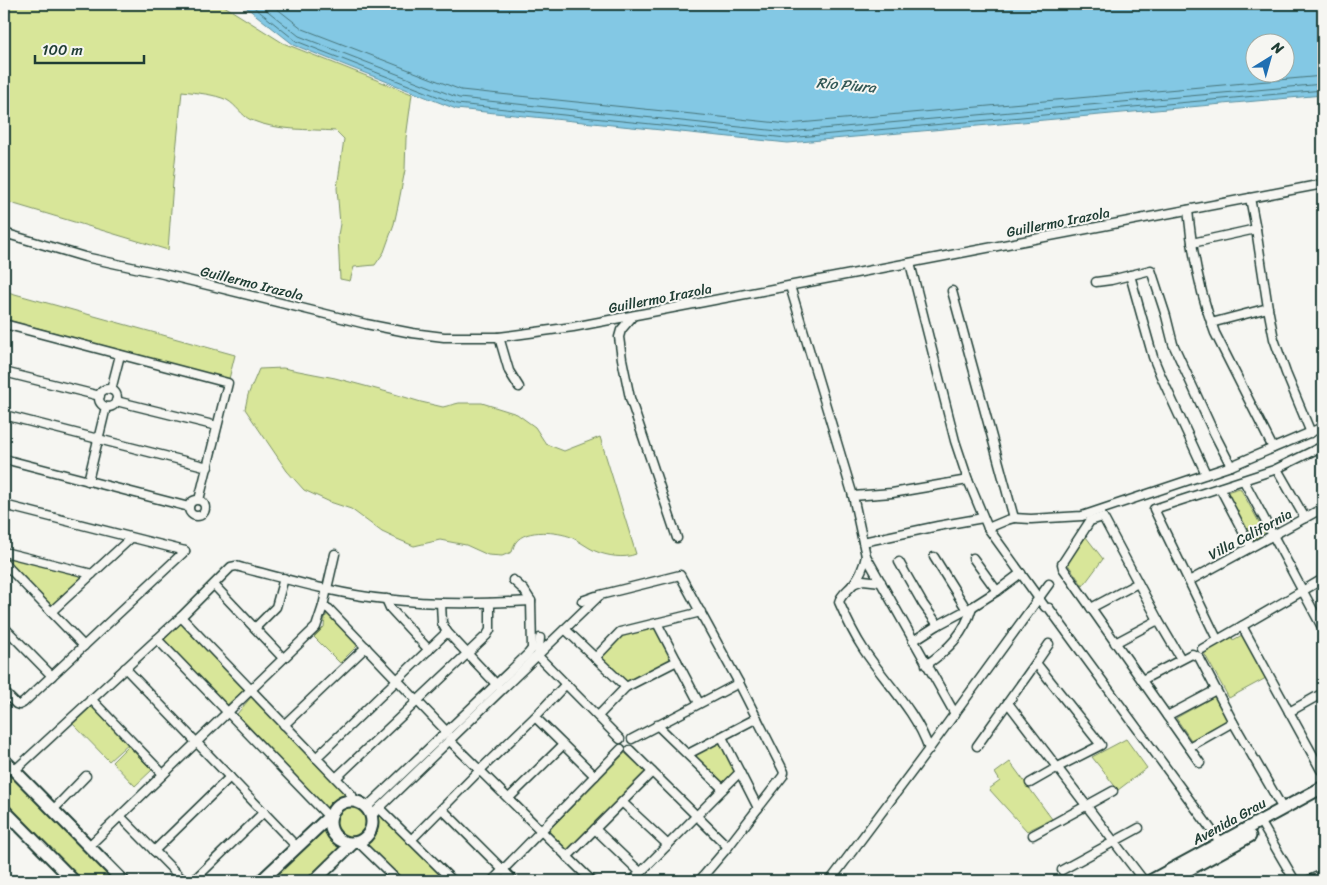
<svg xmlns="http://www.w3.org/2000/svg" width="1327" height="885" viewBox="0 0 1327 885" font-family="Sriracha,sans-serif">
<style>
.green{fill:#d8e699;stroke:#7c9266}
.water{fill:#83c8e4;stroke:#5b909e;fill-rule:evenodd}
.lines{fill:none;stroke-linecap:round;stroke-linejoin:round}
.shore{stroke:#47757a;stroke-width:1}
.street-casing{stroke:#1f3d34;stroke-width:11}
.secondary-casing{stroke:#1f3d34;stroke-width:15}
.street{stroke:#f6f6f2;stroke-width:8}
.secondary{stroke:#f6f6f2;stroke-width:11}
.labels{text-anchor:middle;stroke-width:4;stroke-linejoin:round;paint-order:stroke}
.street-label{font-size:14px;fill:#1f3d34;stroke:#f6f6f2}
.water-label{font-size:15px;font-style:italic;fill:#335957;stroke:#f6f6f2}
</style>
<rect width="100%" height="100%" fill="#f6f6f2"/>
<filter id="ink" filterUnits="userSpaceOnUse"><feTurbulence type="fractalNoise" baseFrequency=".02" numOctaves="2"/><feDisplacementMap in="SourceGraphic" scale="10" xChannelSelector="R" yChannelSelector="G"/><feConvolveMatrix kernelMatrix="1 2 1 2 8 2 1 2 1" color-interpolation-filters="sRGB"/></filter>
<g filter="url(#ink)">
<g class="green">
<path d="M4,4H221L283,43L412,94L406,138L405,170L398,206L394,224L384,252L375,265L354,267L350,281L340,279L338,235L340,224L337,188L344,139L336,131C308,129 277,131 251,120C242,116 236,105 227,100C214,94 197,93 182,91L173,182L168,250L4,201Z"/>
<path d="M4,291L235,355L229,379L4,319Z"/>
<path d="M283,368L335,378L391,393L421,402L443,407L459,403H482L517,414L535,427L546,444L564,451L600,437L636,554C624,559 607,556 595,551C587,547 579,541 571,537C558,532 526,528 516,542C514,544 513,549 512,552L502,556L488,555L466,545L440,540L414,546L397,539L382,532L351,509L330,502L304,490L287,471L245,409L248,395L259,369Z"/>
<path d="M1240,488L1265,533L1251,541L1226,492Z"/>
<path d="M1086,537L1103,559L1083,586L1067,563Z"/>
<path d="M9,556L87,576L52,607L7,562Z"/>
<path d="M327,614H331L359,644L340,663L314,637L324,627L325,618Z"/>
<path d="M182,622L245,689L227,705L164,640Z"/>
<path d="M655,627L673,660L628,685L600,658L624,635Z"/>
<path d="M1242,635L1266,678L1229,698L1204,653L1232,637L1233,640Z"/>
<path d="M252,696L346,794L326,809L237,714Z"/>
<path d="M1215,696L1227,720L1191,740L1176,718Z"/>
<path d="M93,705L130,742L109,761L73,724Z"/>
<path d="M1126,739L1147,768L1118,790L1092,757Z"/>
<path d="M720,740L737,772L724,785L693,755Z"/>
<path d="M128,746L152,770L135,786L112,762Z"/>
<path d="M625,753L647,773L568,853L548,833L553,826Z"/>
<path d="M1010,762L1052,819L1027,831L989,789L1000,781L995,773Z"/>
<path d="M4,764L118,881H80L4,804Z"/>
<circle cx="351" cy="822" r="18"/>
<path d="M378,812L447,881H404L365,842L372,834L375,816Z"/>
<path d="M324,828C331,832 335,841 343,846L310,881H266Z"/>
</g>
<path class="water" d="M242,4H1323V95L788,143L456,109L294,45ZM1254,42H1284V72H1254Z"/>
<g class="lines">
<g class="shore">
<path d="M250,4L296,41L457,104L787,138L1323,90"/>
<path d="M259,4L299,36L459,98L788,132L1323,84"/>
<path d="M271,4L303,29L461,90L788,124L1323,76"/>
</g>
<g class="street-casing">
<g id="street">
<path d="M1250,198L1256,229L1268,308L1274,339L1286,373L1311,433"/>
<path d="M1188,210C1192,252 1200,294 1215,333L1273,448"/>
<path d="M4,233L85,257L163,274L366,324L412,333L444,337H499L573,327L1323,184"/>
<path d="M1192,243L1256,229"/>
<path d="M910,263L955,441L968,480L988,528L1007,520L1014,518L952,291"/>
<path d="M1130,275L1153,357L1160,374L1206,474"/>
<path d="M1096,282L1111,280L1151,270L1166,316L1173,344L1213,431L1231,466"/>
<path d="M790,286L853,496L866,556L955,714"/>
<path d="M633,316L621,330L619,337L622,359L630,398L677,538"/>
<path d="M1211,323L1268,308"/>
<path d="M4,324L228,383L199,500"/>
<path d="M499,337L509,371L519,387"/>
<path d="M4,372L100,396"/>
<circle cx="108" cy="398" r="9"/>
<path d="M111,390L120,355"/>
<path d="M116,401L217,426"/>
<path d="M4,415L208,467"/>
<path d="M4,459L189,507"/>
<path d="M1277,469L1305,518"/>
<path d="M88,481L106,407"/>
<path d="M1244,481L1323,629"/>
<path d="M1220,488L1251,547"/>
<path d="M853,496L892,493L968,480"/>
<circle cx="197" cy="508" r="8"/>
<path d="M4,505L185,551"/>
<path d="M1014,518L1031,519L1082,516L1231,466L1323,427"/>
<path d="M988,528L1045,607"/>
<path d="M863,542L938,526L983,518"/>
<path d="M4,552L92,574"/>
<path d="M866,556C864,566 860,575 854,583C849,590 841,594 839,602C846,618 854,635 864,650C886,683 916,711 929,749"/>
<path d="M934,557L967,610"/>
<path d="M973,558L997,591"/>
<path d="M899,562L923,604L938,625"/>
<path d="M4,563L84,646"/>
<path d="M1189,581L1323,508"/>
<path d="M853,584L863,580L881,582"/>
<path d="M214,585L283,658"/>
<path d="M386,599L390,608L429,650"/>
<path d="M582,601L596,596"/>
<path d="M323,606L329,609L447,732"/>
<path d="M1049,608L1221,843"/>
<path d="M1091,608L1138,583"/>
<path d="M51,612L131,538"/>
<path d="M181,617L352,795L354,801"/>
<path d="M657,623L699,703"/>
<path d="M1242,626L1323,579"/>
<path d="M4,627L52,676"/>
<path d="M255,628L276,607L284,578"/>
<path d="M565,629L626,687"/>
<path d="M447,632L497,685"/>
<path d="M540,638L538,656L620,739"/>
<path d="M157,639L329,817"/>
<path d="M1217,639L1154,509L1274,470L1323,446"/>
<path d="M913,641L938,625L972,607L997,591L1021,573"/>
<path d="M1115,643L1158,620"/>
<path d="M1202,649L1242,626L1321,770L1323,769"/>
<path d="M595,658L620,632L701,612"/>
<path d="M1181,659L1158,620L1103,517L1090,521L1062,564L1063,568L1200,763"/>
<path d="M1036,663L1049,644"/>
<path d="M926,665C948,650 965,633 972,607"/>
<path d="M125,668L297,847"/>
<path d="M1142,680L1192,654L1199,657L1233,722L1283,809"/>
<path d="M4,692L16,704L19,705L23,703L185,551"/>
<path d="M91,699L163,774"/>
<path d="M1008,703L1144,881"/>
<path d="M1289,712L1323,693"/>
<path d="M598,716L626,687L677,661"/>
<path d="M1167,716L1216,690"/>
<path d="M535,717L595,776"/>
<path d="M284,725L366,647"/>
<path d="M657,725L723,789"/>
<path d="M722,737L758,808"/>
<path d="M632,739L739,683"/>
<path d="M449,740L592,881"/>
<path d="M977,746L1036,663L1101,745L1058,767L1030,783"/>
<path d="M1189,747L1233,722"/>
<path d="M630,750L728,847"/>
<path d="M688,754L757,718"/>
<path d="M316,758L447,632L442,623L441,603"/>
<path d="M14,771L181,617L231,567L236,566L243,568C290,580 337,594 385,599C434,605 482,604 531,601"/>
<path d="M336,778L487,635L490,630V603"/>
<path d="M509,798L563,745"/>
<path d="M622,802L668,845"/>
<path d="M366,808L528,654L532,649L531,601L524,590L513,580"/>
<path d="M379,808L453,881"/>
<path d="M442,809L514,881"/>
<path d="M53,810L86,776"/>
<path d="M120,816L184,881"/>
<path d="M371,816L600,595L680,575L739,683L784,772L783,776L728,847L699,881"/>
<path d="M1260,821L1295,881"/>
<path d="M595,829L641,873"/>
<path d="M1033,835L1113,791"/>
<path d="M411,840L480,770L535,717L566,684"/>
<path d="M358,842L398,881"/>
<path d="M89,846L316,627L323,606L335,554"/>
<path d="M154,851L230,777"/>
<path d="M567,857L652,772"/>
<path d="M1062,870L1139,828"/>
<path d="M193,881L264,812"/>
<path d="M492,881L621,749"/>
<path d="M632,881L740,772"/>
<path d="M830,881L929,749L1049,584"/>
<path d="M1307,881L1323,874"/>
</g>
</g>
<g class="secondary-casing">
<g id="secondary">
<path d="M4,760L123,881"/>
<circle cx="351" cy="822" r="21"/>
<path d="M4,810L74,881"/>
<path d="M261,881L331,815"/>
<path d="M314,881L353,843"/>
<path d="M1150,881L1323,787"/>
<path d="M1168,881L1250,836"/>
</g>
</g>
<use href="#street" class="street"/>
<use href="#secondary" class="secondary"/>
</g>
</g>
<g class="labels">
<g class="street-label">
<text transform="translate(1058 222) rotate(-11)" y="5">Guillermo Irazola</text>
<text transform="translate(252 283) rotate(14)" y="5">Guillermo Irazola</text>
<text transform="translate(660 298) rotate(-11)" y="5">Guillermo Irazola</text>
<text transform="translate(1250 534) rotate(-28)" y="5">Villa California</text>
<text transform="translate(1229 821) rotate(-29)" y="5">Avenida Grau</text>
</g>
<g class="water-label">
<text transform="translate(846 85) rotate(5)" y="5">Río Piura</text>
</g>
</g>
<rect width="1327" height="885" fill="none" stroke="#f6f6f2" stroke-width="20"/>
<rect x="10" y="10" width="1307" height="865" fill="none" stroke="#1f3d34" stroke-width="2" filter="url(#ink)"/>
<g transform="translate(1270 58) rotate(37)"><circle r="24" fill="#f6f6f2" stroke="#a0aca6"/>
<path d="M0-4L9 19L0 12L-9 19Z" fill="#1f6fb2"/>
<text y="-8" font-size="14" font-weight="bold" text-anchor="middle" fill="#1f3d34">N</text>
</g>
<path d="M35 55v8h109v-8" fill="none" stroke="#1f3d34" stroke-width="2.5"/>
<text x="42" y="55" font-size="15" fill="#1f3d34" stroke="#f6f6f2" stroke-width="4" paint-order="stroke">100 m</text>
</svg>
